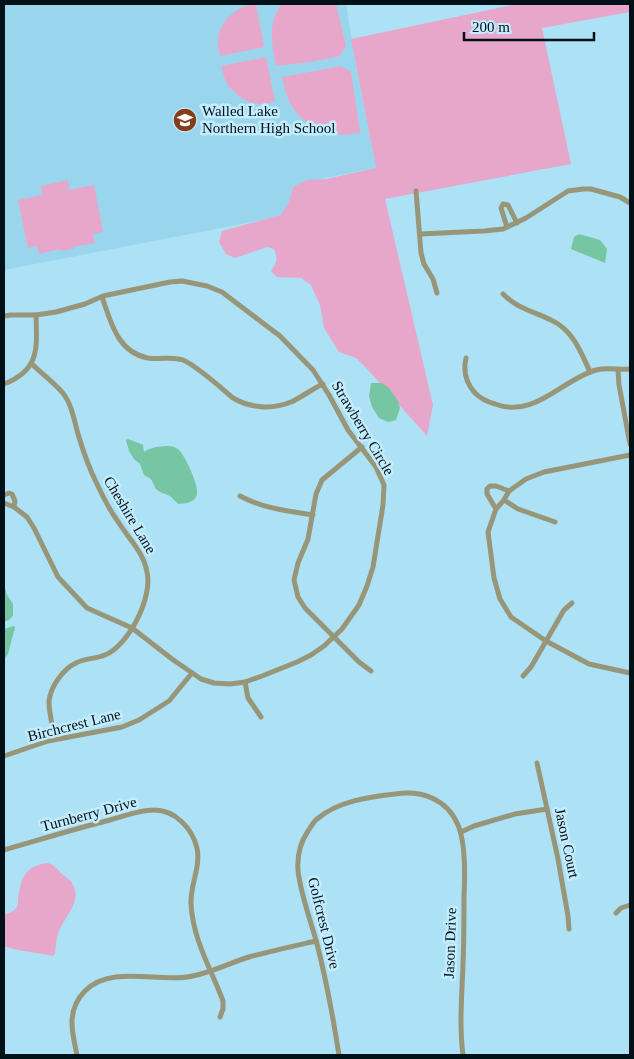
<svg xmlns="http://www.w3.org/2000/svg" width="634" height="1059" viewBox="0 0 634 1059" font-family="Georgia,serif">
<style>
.built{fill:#99d6ee}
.green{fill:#e7a7cb}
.water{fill:#76c5a3}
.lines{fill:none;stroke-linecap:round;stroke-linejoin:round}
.minor{stroke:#989678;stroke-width:5}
.labels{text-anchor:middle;stroke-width:5;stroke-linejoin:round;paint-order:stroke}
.poi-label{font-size:15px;fill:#001017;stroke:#c3edfe;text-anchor:start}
.street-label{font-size:15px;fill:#001017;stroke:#c3edfe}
</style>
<rect width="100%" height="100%" fill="#ade1f6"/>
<path class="built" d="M4,4H346L357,71L376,168L320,179L325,208L4,270Z"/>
<g class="green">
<path d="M251,4H256L264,47L220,56C220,53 218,48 218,44C217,24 233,9 251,4Z"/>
<path d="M282,4H336L346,46L340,56L311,62L276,66C272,44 267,22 282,4Z"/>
<path d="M517,4H630V12L542,28L571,164L385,199L433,405L427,436L369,371L356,358L339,352L324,328L320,305L311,285L301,278L277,277L271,271C277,263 278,258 274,249L267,247L235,258L226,254L219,242L222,231L281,215L289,202L293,187L307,180L326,179L376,168L351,39Z"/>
<path d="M266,57L275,101C271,102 267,104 263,104C248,105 233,94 226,82C224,77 223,72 221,66Z"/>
<path d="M341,66L351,72L360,133C352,134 342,136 333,134C316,132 298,118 290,103C286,95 284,86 282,77Z"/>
<path d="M68,180L69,189L63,191L94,185L103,232L93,234L95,243L73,247V249L61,251L60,249L39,254L37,246L28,248L18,200L42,195L41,186Z"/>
<path d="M47,863C53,864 57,869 62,874C66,877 71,880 73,885C82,902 65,916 59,931C56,938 56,946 55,954L53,956C37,952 20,952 4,946V915C8,913 15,911 17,907C18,905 18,901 18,899C21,878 24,867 47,863Z"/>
</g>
<g class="water">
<path d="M579,234L600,240L607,249L605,263L571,249L574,237Z"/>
<path d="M371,383H382L389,388L398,401L400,408L396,420L388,422L379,418L372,407L369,396Z"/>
<path d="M128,439L141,444L143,445L144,452C150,447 171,443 178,449C185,455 198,484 197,492C197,496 196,497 194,500L187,503L178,504L170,496L160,492L156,489L151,479L144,475L140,464L134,459L129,451L126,440Z"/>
<path d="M4,585L7,595L13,604V616L9,620L4,622Z"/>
<path d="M14,626L15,627L8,654L4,660V629Z"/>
</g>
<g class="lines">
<g class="minor">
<path d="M416,191L421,253L424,264L433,279L437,293"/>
<path d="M507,227L501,208L503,204L508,205L517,223"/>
<path d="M420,234L484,231L503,229L526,218L568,191L583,189H591L620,197L630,203"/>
<path d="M503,294C518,309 533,311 551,320C573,330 581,352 590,372"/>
<path d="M102,297C111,322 117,352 148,358C160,360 171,356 183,360C197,366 220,387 233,398C250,408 272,410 291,402C302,397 312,389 323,384"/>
<path d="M4,316L11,315H36L56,312L85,304L103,296L170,282L182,281L207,286L222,292L280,336L313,370L329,395L348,430L376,467L384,485L383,505L373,567L367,586L359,605L342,629L324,646L311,655L297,662L262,676L245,682L230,684L214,683L201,679L172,659L132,628L87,608L58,577L34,528L27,517L14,507L4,503"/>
<path d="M466,358C463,371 466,383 475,393C480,398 488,402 495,404C535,419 561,380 596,370C607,367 619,370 630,369"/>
<path d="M32,364C41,373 53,382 62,392C72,404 74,420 78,434C83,451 89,468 97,484C103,497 110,511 119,523C129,539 144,553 147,572C153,597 129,645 105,655C96,659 85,658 76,663C63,669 50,687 49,702C49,714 53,727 55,739"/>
<path d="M618,370L619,385L630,444"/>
<path d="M4,384C40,370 37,348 36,315"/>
<path d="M362,447L322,480L316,494L308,539L298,563L294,580L298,597L305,608L359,662L371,671"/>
<path d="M630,455L544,472L526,479L509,491L504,500L496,509L488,532L494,578L500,599L511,617L546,641L589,664L630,673"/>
<path d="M4,495L9,493L12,494L15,501L14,507"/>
<path d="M240,496C262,508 288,511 313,515"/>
<path d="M504,500L518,509L555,522"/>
<path d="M496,509L487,494V489L490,486H496L509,491"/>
<path d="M523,676L531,667L564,610L572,603"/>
<path d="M245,682L248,698L261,717"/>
<path d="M4,756L48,741L122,727L139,720L169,701L192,673"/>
<path d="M537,763L558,859L568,916L569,929"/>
<path d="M461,832L474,826L515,814L547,809"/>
<path d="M4,850C39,840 74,829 110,820C124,816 140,810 154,810C175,810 192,828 197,848C201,867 190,885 191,904C193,940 211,969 223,1001V1009L220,1017"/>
<path d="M616,913L621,908L630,905"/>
<path d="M77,1055C72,1032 66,1010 85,991C110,965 156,982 187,977C209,974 229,963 249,957C271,951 294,946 316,941"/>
<path d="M339,1055C333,1017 326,978 316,940C310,919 300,892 298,870C297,856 300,843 308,831C311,827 313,822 317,819C338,801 369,797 395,794C422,790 447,799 458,825C466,844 465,876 464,896C464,919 464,942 463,964C462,995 459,1025 463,1055"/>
</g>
</g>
<defs>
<g id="school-disc" transform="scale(1.25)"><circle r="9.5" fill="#853e1c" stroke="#c3edfe"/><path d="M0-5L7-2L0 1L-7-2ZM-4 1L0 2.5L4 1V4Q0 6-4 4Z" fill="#fff"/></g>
</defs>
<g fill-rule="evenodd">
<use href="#school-disc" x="185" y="120"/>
</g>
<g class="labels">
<g class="poi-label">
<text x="202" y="116">Walled Lake<tspan x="202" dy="17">Northern High School</tspan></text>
</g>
<g class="street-label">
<text transform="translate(363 428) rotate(59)" y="5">Strawberry Circle</text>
<text transform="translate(130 515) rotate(59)" y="5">Cheshire Lane</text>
<text transform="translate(74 725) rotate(-14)" y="5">Birchcrest Lane</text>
<text transform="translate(89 814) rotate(-15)" y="5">Turnberry Drive</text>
<text transform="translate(567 843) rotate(78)" y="5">Jason Court</text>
<text transform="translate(324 923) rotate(76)" y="5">Golfcrest Drive</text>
<text transform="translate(450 943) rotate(-88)" y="5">Jason Drive</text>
</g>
</g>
<rect width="634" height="1059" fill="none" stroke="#001017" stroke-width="10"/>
<path d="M464 32v8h130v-8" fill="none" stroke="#001017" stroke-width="2.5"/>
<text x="472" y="32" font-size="15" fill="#001017" stroke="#c3edfe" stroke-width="4" paint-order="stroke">200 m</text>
</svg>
